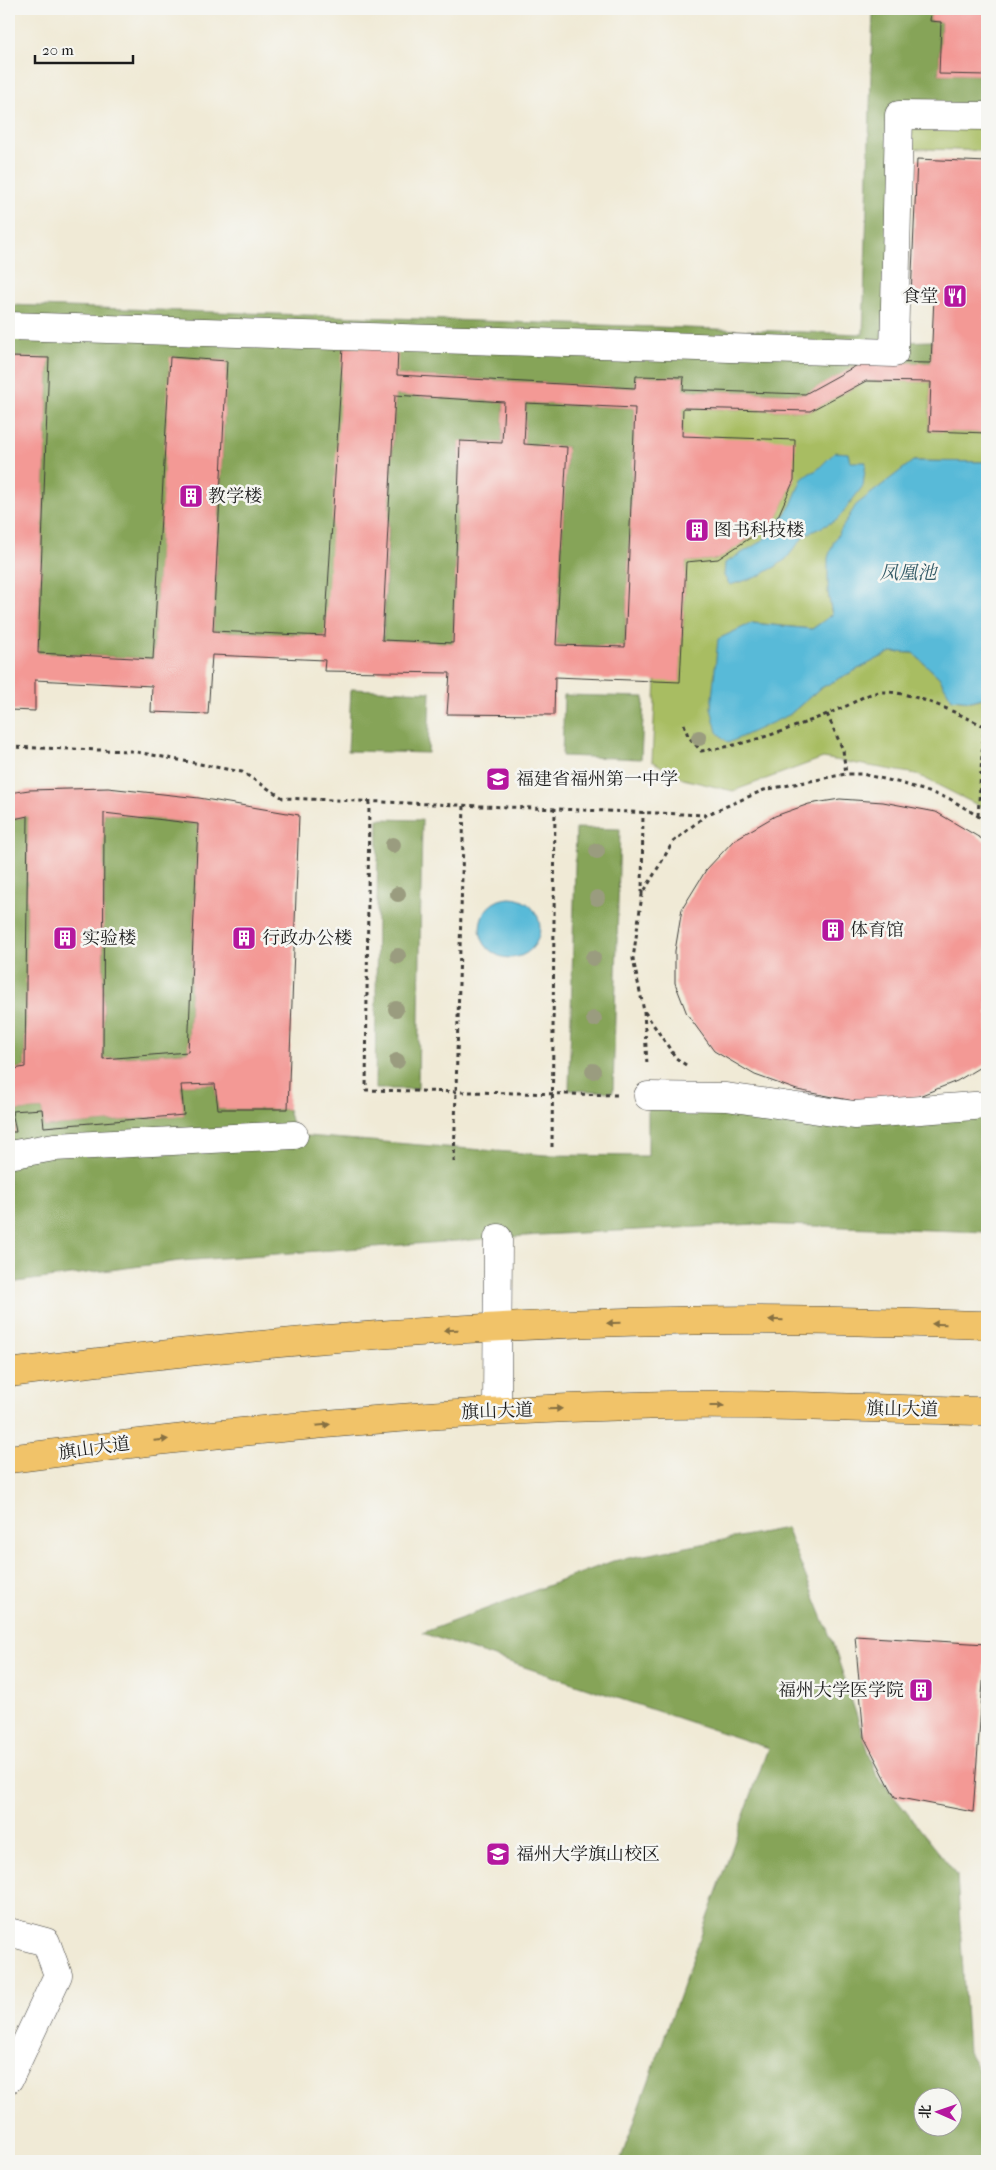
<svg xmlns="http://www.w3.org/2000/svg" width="996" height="2170" viewBox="0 0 996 2170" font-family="'IM FELL French Canon','Noto Serif SC',serif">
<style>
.green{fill:#a8bd62;stroke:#626c3f}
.forest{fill:#86a458;stroke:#51603a;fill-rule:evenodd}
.water{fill:#59bad8;stroke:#3a6b7a}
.building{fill:#f39995;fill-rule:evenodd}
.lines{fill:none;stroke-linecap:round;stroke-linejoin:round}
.minor-casing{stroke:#3c3b38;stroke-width:29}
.highway-casing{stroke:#3c3b38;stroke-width:29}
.path{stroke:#3c3b38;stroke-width:3;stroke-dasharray:4 4;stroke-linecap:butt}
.minor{stroke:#fff;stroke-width:28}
.highway{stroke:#f1c369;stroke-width:28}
.tree{fill:#9a9c7f}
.oneway{fill:#867042}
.labels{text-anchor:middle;stroke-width:5;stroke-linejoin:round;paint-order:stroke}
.poi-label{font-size:18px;fill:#1c1c1c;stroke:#f6f6f2;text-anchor:start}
.street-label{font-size:18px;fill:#1c1c1c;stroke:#f6f6f2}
.water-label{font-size:19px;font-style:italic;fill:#345b67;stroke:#f6f6f2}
</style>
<rect width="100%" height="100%" fill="#f6f6f2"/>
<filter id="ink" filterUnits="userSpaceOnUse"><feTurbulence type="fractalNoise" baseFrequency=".02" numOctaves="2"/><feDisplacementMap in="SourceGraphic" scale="10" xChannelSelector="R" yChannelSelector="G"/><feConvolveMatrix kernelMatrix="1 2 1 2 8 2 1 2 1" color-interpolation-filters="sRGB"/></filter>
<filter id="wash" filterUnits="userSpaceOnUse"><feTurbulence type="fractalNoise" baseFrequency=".0096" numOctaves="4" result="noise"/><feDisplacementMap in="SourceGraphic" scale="20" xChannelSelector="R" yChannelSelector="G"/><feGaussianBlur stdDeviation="1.12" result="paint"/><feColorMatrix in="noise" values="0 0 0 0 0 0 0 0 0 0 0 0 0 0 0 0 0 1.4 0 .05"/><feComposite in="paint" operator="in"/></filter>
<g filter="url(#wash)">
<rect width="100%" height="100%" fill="#f0ead6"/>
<g class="green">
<path d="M899,115L987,116V151L898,148Z"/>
<path d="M866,381L931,382L929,431L987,433V462L913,461L828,592L832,615L812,629L752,623L715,677L711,708L789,715L819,689L891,652L913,653L939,677L953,699L971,701L987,697V810L916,774L823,758L733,791L683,779L652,761L656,680L680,681L686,562L718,559L775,522L794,480L682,436L683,408L810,411Z"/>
</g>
<g class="forest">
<path d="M873,9H931L930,21L941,22L939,74L987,75V116L899,115L895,342L932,341L931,363H863L805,394L683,390L684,377L636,376L635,388L397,375L325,636L213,631L227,361L171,357L153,659L38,653L49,359L9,357V305L863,334Z"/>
<path d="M395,395L504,402L502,443L460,441L453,643L383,640Z"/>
<path d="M526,403L635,408L625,647L556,645L567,447L524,444Z"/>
<path d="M351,689L430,692L428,753L348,751Z"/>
<path d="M564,695L644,697L641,759L562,756Z"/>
<path d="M104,813L198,824L188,1052L103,1059Z"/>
<path d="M28,816L25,1067L9,1070V820Z"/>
<path d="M378,819L422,820L418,1089H375Z"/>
<path d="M576,828L620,829L613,1092L569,1090Z"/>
<path d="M215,1084L218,1109H288L295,1135L546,1155L648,1156V1096L854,1115L987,1105V1232L756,1224L540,1235L180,1261L9,1283V1132L16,1131L12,1111L42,1109L44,1127L184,1115L181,1085Z"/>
<path d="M786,1528L832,1641L876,1774L957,1875L968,2052L987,2085V2161H620L768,1748L422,1633L613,1561ZM924,2098H954V2128H924Z"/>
</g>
<g class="water">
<path d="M835,452L848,453L850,462H866L863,486L837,520L805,535L786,559L775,567L757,577L730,585L724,576L725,563L762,541L776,527L791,505L802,479L810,473L817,470Z"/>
<path d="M913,461L987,462V697L971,701L952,699L939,677L913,653L891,652L819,689L789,715L728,743L717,732L711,708L718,639L752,623L812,629L832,615L828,592V558L834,541L856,505Z"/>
<circle cx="510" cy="928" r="30"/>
</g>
<g id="blocks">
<g class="building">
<path d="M931,9H987V75L939,74L941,22L930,21Z"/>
<path d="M917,159L987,162V433L929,431L931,382L866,381L810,411L683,408L682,436L795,440L794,480L776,521L718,559L686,562L680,682L555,677L554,715L447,714L450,673L324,671L325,660L212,655L208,714L151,712L152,686L35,680V711L9,710V357L49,358L38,653L153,659L170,357L227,361L213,631L325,636L343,347L398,348L397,375L635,388L636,376L684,377L683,390L805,394L863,362L931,363L934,297L911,296ZM395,395L504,402L502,443L460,441L453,643L382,640ZM526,403L635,408L625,647L556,645L567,447L524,444Z"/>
<path d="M108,788L199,798L299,815L288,1109H218L215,1084L181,1085L184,1115L44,1127L42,1109L12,1111L16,1132H9V1070L25,1067L28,816L9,820V793L29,790ZM104,813L198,824L188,1052L103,1059Z"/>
<path d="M840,799L883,802L936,812L987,842V1063L957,1081L914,1098L859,1102L797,1090L755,1075L714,1051L687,1014L675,983V951L682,909L706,870L734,840L775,816L809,804Z"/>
<path d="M855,1636L986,1644L973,1812L895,1797L864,1737Z"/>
</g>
</g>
</g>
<g filter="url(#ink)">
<use href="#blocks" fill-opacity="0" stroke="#3c3b38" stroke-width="1"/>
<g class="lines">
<g class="minor-casing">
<g id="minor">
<path d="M9,326L894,353L899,115L987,116"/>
<path d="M648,1096L726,1097L854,1115L987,1105"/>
<path d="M9,1155L54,1147L294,1135"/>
<path d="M497,1411L498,1238"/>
<path d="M9,1932L46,1942L58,1975L9,2079"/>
</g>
</g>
<g class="highway-casing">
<g id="highway">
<path d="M9,1373C256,1341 506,1320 756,1320C833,1320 910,1323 987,1325"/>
<path d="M9,1459C216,1432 424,1411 632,1406C750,1402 869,1409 987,1411"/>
</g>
</g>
<g class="path">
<path d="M827,714L843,750L846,774"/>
<path d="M684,724L688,736L701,751C749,745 799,726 844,707C854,703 864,695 875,693C902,686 959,714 984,726L987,725"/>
<path d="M9,747L131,751L242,772L283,798L706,815"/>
<path d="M979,799L987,792"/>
<path d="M369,801L366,1090L618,1095"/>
<path d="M978,816L984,726"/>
<path d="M642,894L643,812"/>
<path d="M644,1011L647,1065"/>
<path d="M686,1065L676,1058L644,1011L633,959L642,895L673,842L706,815L764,790L846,774H862L901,783L950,799L978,816L987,826"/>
<path d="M552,1147L555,808"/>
<path d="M454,1162L464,805"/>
</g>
<use href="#minor" class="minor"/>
<use href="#highway" class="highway"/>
</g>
<g class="tree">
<circle cx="699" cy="738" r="8"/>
<circle cx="393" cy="845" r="8"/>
<circle cx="597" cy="851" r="8"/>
<circle cx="398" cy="894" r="8"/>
<circle cx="597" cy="898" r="8"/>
<circle cx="398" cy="956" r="8"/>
<circle cx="593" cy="958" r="8"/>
<circle cx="396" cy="1009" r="8"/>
<circle cx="594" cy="1019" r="8"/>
<circle cx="397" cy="1061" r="8"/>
<circle cx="593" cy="1071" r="8"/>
</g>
<defs><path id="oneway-solid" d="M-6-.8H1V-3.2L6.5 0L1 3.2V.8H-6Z" transform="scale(1.25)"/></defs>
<g class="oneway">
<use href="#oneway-solid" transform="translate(776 1320) rotate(-179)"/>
<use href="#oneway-solid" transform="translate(614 1323) rotate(179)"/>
<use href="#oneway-solid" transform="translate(939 1324) rotate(-179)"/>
<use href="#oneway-solid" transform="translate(451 1330) rotate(178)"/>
<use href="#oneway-solid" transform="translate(717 1406)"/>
<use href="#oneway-solid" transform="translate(555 1409) rotate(-2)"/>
<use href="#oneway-solid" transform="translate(323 1425) rotate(-5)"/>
<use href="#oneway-solid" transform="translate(161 1440) rotate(-5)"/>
</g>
</g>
<defs>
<g id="restaurant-square" transform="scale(1.25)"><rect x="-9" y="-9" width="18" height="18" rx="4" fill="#b5179e" stroke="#f6f6f2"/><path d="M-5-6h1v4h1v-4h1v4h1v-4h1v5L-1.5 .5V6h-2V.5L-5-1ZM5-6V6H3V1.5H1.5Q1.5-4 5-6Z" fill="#fff"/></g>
<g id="building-square" transform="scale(1.25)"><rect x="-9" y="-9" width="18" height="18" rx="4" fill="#b5179e" stroke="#f6f6f2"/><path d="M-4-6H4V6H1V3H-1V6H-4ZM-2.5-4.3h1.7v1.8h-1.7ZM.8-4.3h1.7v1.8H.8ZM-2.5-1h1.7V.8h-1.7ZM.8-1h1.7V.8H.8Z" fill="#fff"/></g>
<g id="school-square" transform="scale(1.25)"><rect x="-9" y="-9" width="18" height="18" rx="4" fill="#b5179e" stroke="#f6f6f2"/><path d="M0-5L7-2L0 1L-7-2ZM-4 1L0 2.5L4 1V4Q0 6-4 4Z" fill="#fff"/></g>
<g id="university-square" transform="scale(1.25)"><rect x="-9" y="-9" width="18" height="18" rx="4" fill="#b5179e" stroke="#f6f6f2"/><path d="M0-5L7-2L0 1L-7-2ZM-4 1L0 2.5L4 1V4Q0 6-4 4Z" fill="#fff"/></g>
</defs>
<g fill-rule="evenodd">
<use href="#restaurant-square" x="955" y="296"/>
<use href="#building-square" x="191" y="496"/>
<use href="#building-square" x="697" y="530"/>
<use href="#school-square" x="498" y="779"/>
<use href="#building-square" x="833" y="930"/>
<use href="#building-square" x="65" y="938"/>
<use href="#building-square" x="244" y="938"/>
<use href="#building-square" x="921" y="1690"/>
<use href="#university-square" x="498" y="1854"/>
</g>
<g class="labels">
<g class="poi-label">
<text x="938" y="302" text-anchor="end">食堂</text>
<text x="208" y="502">教学楼</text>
<text x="714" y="536">图书科技楼</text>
<text x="516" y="785">福建省福州第一中学</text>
<text x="850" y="936">体育馆</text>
<text x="82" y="944">实验楼</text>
<text x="262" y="944">行政办公楼</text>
<text x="904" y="1696" text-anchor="end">福州大学医学院</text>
<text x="516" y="1860">福州大学旗山校区</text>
</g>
<g class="street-label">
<text transform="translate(902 1409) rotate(1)" y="6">旗山大道</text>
<text transform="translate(497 1411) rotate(-2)" y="6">旗山大道</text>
<text transform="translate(94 1448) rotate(-8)" y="6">旗山大道</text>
</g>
<g class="water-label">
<text x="908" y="579">凤凰池</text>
</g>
</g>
<rect width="996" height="2170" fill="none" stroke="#f6f6f2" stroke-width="30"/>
<g transform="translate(938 2112) rotate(272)"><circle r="24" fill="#f6f6f2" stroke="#9f9f9c"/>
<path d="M0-4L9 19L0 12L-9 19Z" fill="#b5179e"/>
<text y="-8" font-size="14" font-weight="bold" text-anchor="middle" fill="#1c1c1c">北</text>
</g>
<path d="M35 55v8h98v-8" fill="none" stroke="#1c1c1c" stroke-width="2.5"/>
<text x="42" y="55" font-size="15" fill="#1c1c1c" stroke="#f6f6f2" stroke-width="4" paint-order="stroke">20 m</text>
</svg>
